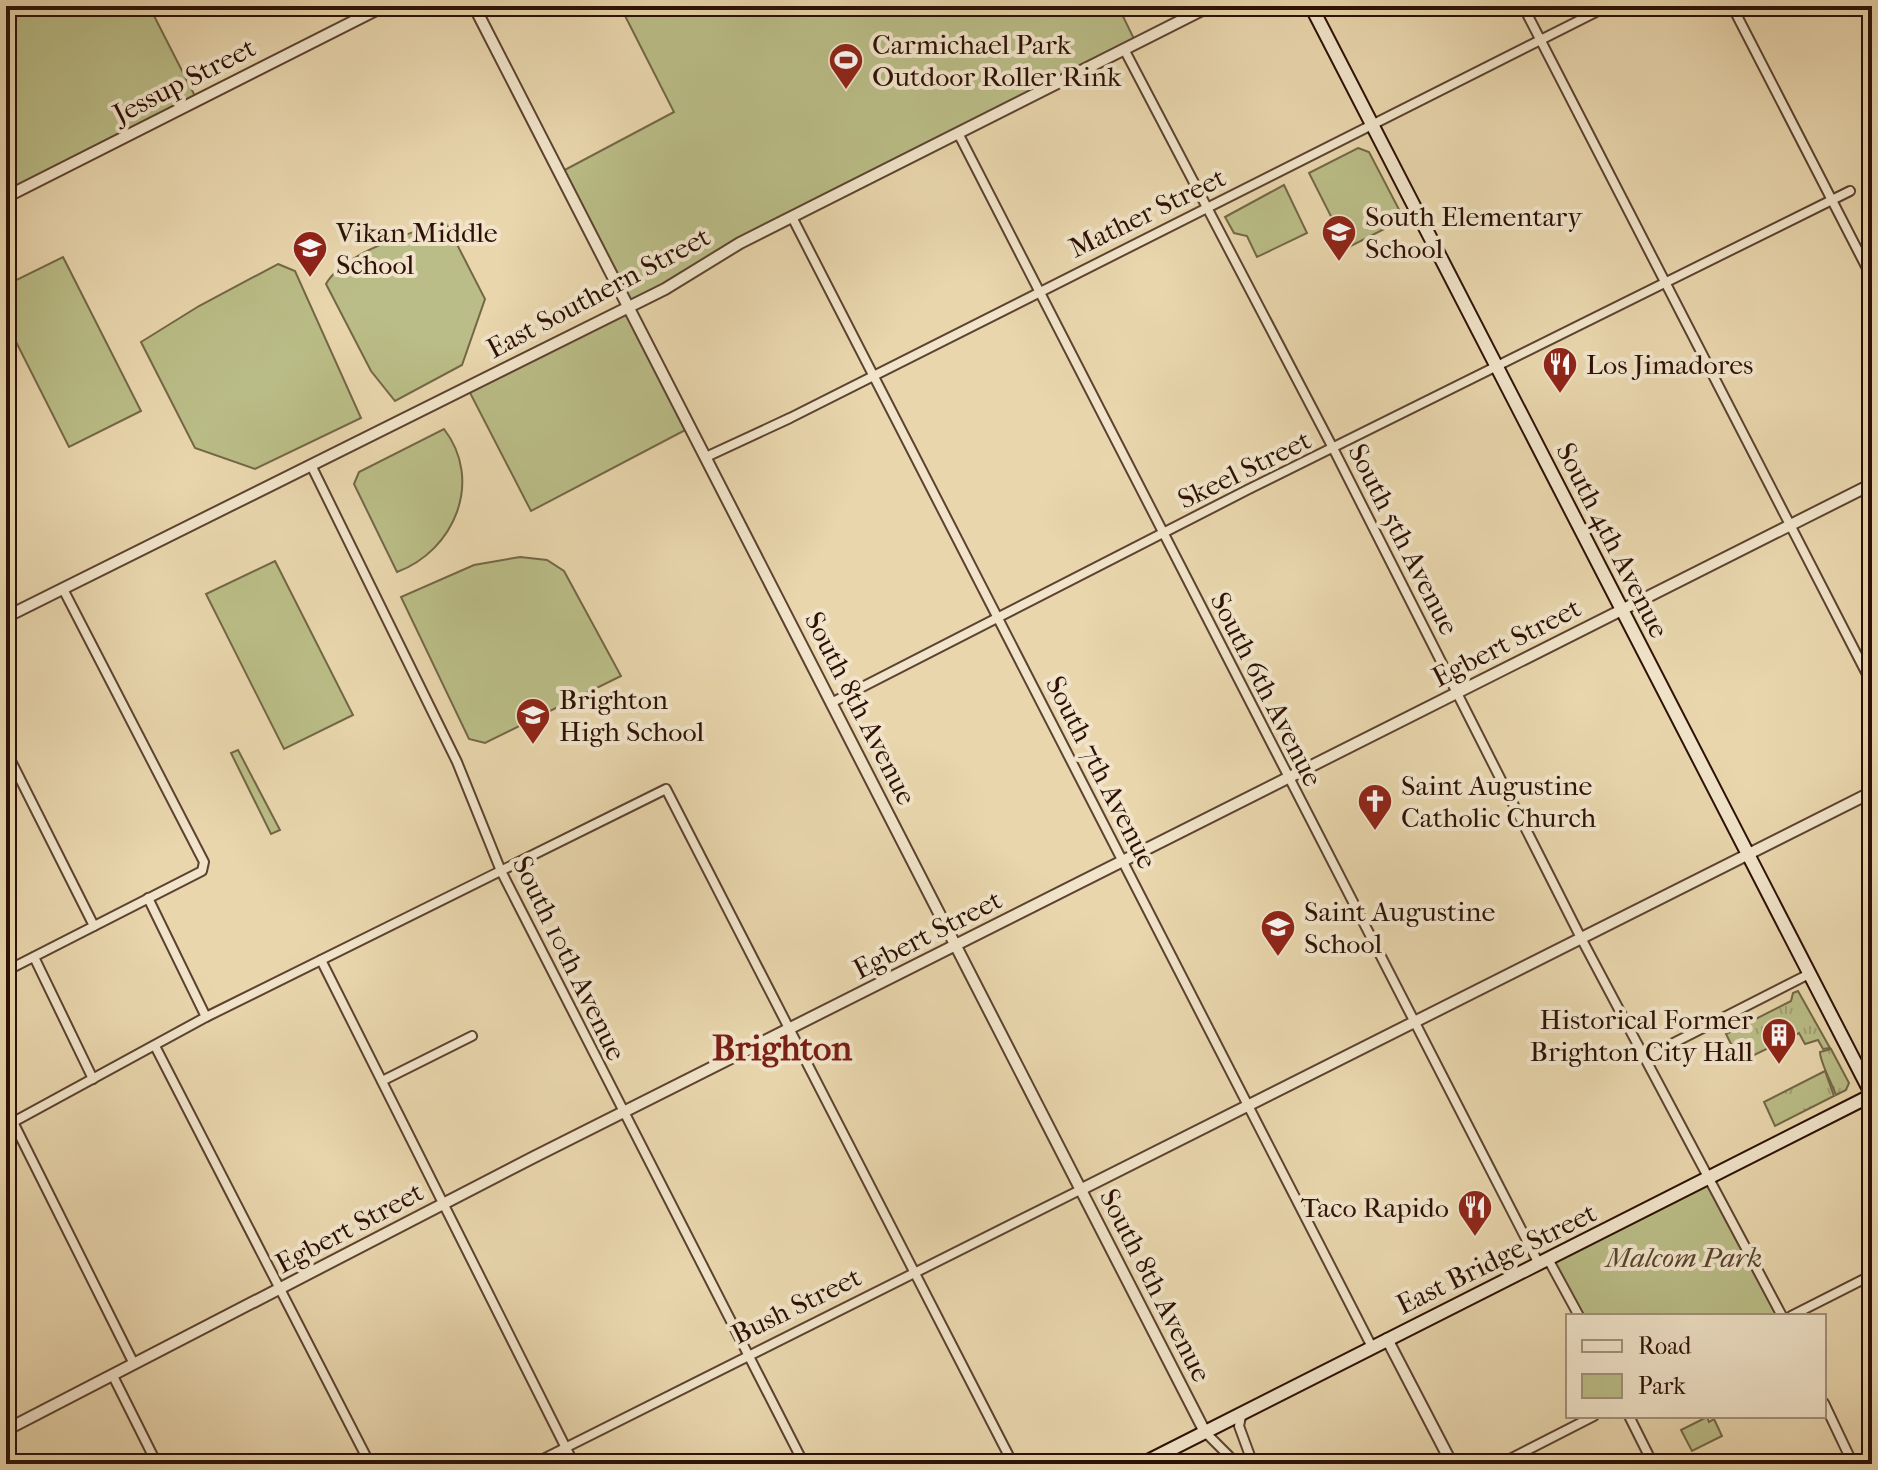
<svg xmlns="http://www.w3.org/2000/svg" width="1878" height="1470" viewBox="0 0 1878 1470" font-family="'IM FELL French Canon',serif">
<style>
.grass{fill:url(#grass-tufts);stroke:#746746;stroke-width:2}
.park{fill:#babd87;stroke:#746746;stroke-width:2}
.lines{fill:none;stroke-linecap:round;stroke-linejoin:round}
.minor-casing{stroke:#5c4230;stroke-width:12}
.tertiary-casing{stroke:#5c4230;stroke-width:14}
.secondary-casing{stroke:#2d1106;stroke-width:16}
.minor{stroke:#f1e4ca;stroke-width:8}
.tertiary{stroke:#f1e4ca;stroke-width:10}
.secondary{stroke:#f1e4ca;stroke-width:12}
.labels{text-anchor:middle;stroke-width:8;stroke-linejoin:round;paint-order:stroke}
.poi-label{font-size:28px;fill:#2d1106;stroke:#f1e4ca;text-anchor:start}
.street-label{font-size:28px;fill:#2d1106;stroke:#f1e4ca}
.park-label{font-size:28px;font-style:italic;fill:#57452d;stroke:#f1e4ca}
.district-label{font-size:36px;font-weight:bold;fill:#7a1f14;stroke:#f1e4ca}
</style>
<defs>
<pattern id="grass-tufts" width="24" height="20" patternUnits="userSpaceOnUse" patternTransform="scale(2)"><rect width="24" height="20" fill="#babd87"/><path d="M3 7l-1-3M5 7V3M7 7l1-3M15 17l-1-3M17 17v-4M19 17l1-3" fill="none" stroke="#a0a173"/></pattern>
</defs>
<rect width="100%" height="100%" fill="#e9d6ad"/>
<filter id="stains"><feTurbulence type="fractalNoise" baseFrequency=".0025" numOctaves="4"/><feColorMatrix values="0 0 0 0 .2 0 0 0 0 .09 0 0 0 0 .02 0 0 0 .5 -.17"/></filter>
<radialGradient id="worn" r=".72"><stop offset=".6" stop-color="#630" stop-opacity="0"/><stop offset="1" stop-color="#630" stop-opacity=".3"/></radialGradient>
<g class="grass">
<path d="M1798,991L1830,1048L1823,1049L1818,1040L1805,1044L1799,1033L1740,1062L1726,1034L1791,1001L1793,993Z"/>
<path d="M1831,1049L1849,1083L1846,1090L1836,1095C1832,1084 1820,1062 1820,1052Z"/>
<path d="M1825,1071L1834,1096L1775,1126L1764,1102Z"/>
</g>
<g class="park">
<path d="M6,6H149L197,100L6,197Z"/>
<path d="M620,6H1118L1136,43L740,243L629,307L691,427L531,511L467,387L628,307L559,173L674,112Z"/>
<path d="M1358,148L1369,152L1404,219L1347,248L1309,173Z"/>
<path d="M1284,185L1307,233L1257,257L1247,236L1234,233L1225,217Z"/>
<path d="M445,221L485,299L462,365L395,401L371,371L326,284C343,253 411,233 445,221Z"/>
<path d="M63,257L141,411L69,447L6,322V285Z"/>
<path d="M278,264L295,271L361,418L255,469L195,448L141,342L199,306Z"/>
<path d="M444,429C484,481 454,551 397,572L354,484L359,472Z"/>
<path d="M520,557L547,560L564,571L621,676L485,743L469,739L401,597L474,565Z"/>
<path d="M275,561L353,715L284,749L206,594Z"/>
<path d="M238,750L280,830L271,834L231,753Z"/>
<path d="M1709,1179L1782,1316H1579L1548,1259Z"/>
<path d="M1707,1417L1709,1422L1714,1419L1722,1436L1692,1451L1681,1430Z"/>
</g>
<g class="lines">
<g class="minor-casing">
<g id="minor">
<path d="M1523,6L1872,684"/>
<path d="M1732,6L1872,278"/>
<path d="M1124,49L1334,450L1581,938L1782,1316"/>
<path d="M958,133L1539,1264"/>
<path d="M792,217L1372,1347"/>
<path d="M706,457L790,418L1608,6"/>
<path d="M311,465L457,762L501,871L804,1464"/>
<path d="M831,703L1247,490L1850,191"/>
<path d="M6,751L94,926"/>
<path d="M148,898L206,1017"/>
<path d="M34,957L93,1079"/>
<path d="M321,960L574,1464"/>
<path d="M6,971L202,871L204,862L63,589"/>
<path d="M155,1046L370,1464"/>
<path d="M1644,1058L1809,974"/>
<path d="M382,1081L472,1036"/>
<path d="M13,1122L134,1364"/>
<path d="M6,1126L206,1017L666,789L1013,1464"/>
<path d="M1548,1259L1579,1316"/>
<path d="M1791,1316L1872,1275"/>
<path d="M113,1376L157,1464"/>
<path d="M1824,1403L1853,1464"/>
<path d="M1242,1412L1239,1426L1253,1464"/>
<path d="M1629,1416L1653,1464"/>
<path d="M1205,1432L1237,1464"/>
<path d="M6,1457L9,1464"/>
<path d="M533,1464L1080,1190"/>
<path d="M1500,1464L1594,1416"/>
<path d="M1858,1464L1872,1457"/>
</g>
</g>
<g class="tertiary-casing">
<g id="tertiary">
<path d="M474,6L1205,1432"/>
<path d="M6,197L384,6"/>
<path d="M6,617L665,289L740,243L1210,6"/>
<path d="M1080,1190L1872,792"/>
<path d="M1387,1339L1452,1464"/>
<path d="M6,1430L534,1157L1872,484"/>
</g>
</g>
<g class="secondary-casing">
<g id="secondary">
<path d="M1311,6L1872,1095"/>
<path d="M1142,1464L1872,1095"/>
</g>
</g>
<use href="#minor" class="minor"/>
<use href="#tertiary" class="tertiary"/>
<use href="#secondary" class="secondary"/>
</g>
<defs>
<g id="stadium-pin" transform="scale(1.8)"><path d="M0 17L-7.5 6A9.5 9.5 0 1 1 7.5 6Z" fill="#8f2418" stroke="#f1e4ca"/><path d="M0-5a6.5 5 0 1 0 0 10a6.5 5 0 1 0 0-10ZM-3.5-1.8h7v3.6h-7Z" fill="#fff"/></g>
<g id="school-pin" transform="scale(1.8)"><path d="M0 17L-7.5 6A9.5 9.5 0 1 1 7.5 6Z" fill="#8f2418" stroke="#f1e4ca"/><path d="M0-5L7-2L0 1L-7-2ZM-4 1L0 2.5L4 1V4Q0 6-4 4Z" fill="#fff"/></g>
<g id="restaurant-pin" transform="scale(1.8)"><path d="M0 17L-7.5 6A9.5 9.5 0 1 1 7.5 6Z" fill="#8f2418" stroke="#f1e4ca"/><path d="M-5-6h1v4h1v-4h1v4h1v-4h1v5L-1.5 .5V6h-2V.5L-5-1ZM5-6V6H3V1.5H1.5Q1.5-4 5-6Z" fill="#fff"/></g>
<g id="church-pin" transform="scale(1.8)"><path d="M0 17L-7.5 6A9.5 9.5 0 1 1 7.5 6Z" fill="#8f2418" stroke="#f1e4ca"/><path d="M-1.2-6h2.4v3.5h3.3v2.4h-3.3V6h-2.4V-.1h-3.3v-2.4h3.3Z" fill="#fff"/></g>
<g id="building-pin" transform="scale(1.8)"><path d="M0 17L-7.5 6A9.5 9.5 0 1 1 7.5 6Z" fill="#8f2418" stroke="#f1e4ca"/><path d="M-4-6H4V6H1V3H-1V6H-4ZM-2.5-4.3h1.7v1.8h-1.7ZM.8-4.3h1.7v1.8H.8ZM-2.5-1h1.7V.8h-1.7ZM.8-1h1.7V.8H.8Z" fill="#fff"/></g>
</defs>
<g fill-rule="evenodd">
<use href="#stadium-pin" x="846" y="60"/>
<use href="#school-pin" x="1339" y="232"/>
<use href="#school-pin" x="310" y="248"/>
<use href="#restaurant-pin" x="1560" y="364"/>
<use href="#school-pin" x="533" y="715"/>
<use href="#church-pin" x="1375" y="801"/>
<use href="#school-pin" x="1278" y="927"/>
<use href="#building-pin" x="1779" y="1035"/>
<use href="#restaurant-pin" x="1475" y="1207"/>
</g>
<g class="labels">
<g class="poi-label">
<text x="872" y="54">Carmichael Park<tspan x="872" dy="32">Outdoor Roller Rink</tspan></text>
<text x="1365" y="226">South Elementary<tspan x="1365" dy="32">School</tspan></text>
<text x="336" y="242">Vikan Middle<tspan x="336" dy="32">School</tspan></text>
<text x="1586" y="374">Los Jimadores</text>
<text x="559" y="709">Brighton<tspan x="559" dy="32">High School</tspan></text>
<text x="1401" y="795">Saint Augustine<tspan x="1401" dy="32">Catholic Church</tspan></text>
<text x="1304" y="921">Saint Augustine<tspan x="1304" dy="32">School</tspan></text>
<text x="1753" y="1029" text-anchor="end">Historical Former<tspan x="1753" dy="32">Brighton City Hall</tspan></text>
<text x="1449" y="1217" text-anchor="end">Taco Rapido</text>
</g>
<g class="street-label">
<text transform="translate(184 80) rotate(-27)" y="10">Jessup Street</text>
<text transform="translate(1147 212) rotate(-26)" y="10">Mather Street</text>
<text transform="translate(598 292) rotate(-28)" y="10">East Southern Street</text>
<text transform="translate(1244 469) rotate(-26)" y="10">Skeel Street</text>
<text transform="translate(1404 539) rotate(63)" y="10">South 5th Avenue</text>
<text transform="translate(1613 540) rotate(63)" y="10">South 4th Avenue</text>
<text transform="translate(1506 642) rotate(-27)" y="10">Egbert Street</text>
<text transform="translate(1267 689) rotate(63)" y="10">South 6th Avenue</text>
<text transform="translate(861 708) rotate(63)" y="10">South 8th Avenue</text>
<text transform="translate(1102 772) rotate(63)" y="10">South 7th Avenue</text>
<text transform="translate(927 934) rotate(-27)" y="10">Egbert Street</text>
<text transform="translate(570 958) rotate(64)" y="10">South 10th Avenue</text>
<text transform="translate(349 1227) rotate(-28)" y="10">Egbert Street</text>
<text transform="translate(1496 1258) rotate(-26)" y="10">East Bridge Street</text>
<text transform="translate(1156 1285) rotate(63)" y="10">South 8th Avenue</text>
<text transform="translate(796 1305) rotate(-26)" y="10">Bush Street</text>
</g>
<g class="park-label">
<text x="1684" y="1267">Malcom Park</text>
</g>
<g class="district-label">
<text x="782" y="1060">Brighton</text>
</g>
</g>
<rect width="1878" height="1470" fill="none" stroke="#e9d6ad" stroke-width="32"/>
<rect x="8" y="8" width="1862" height="1454" fill="none" stroke="#2d1106" stroke-width="4"/>
<rect x="16" y="16" width="1846" height="1438" fill="none" stroke="#2d1106" stroke-width="2"/>
<rect x="1566" y="1314" width="260" height="104" fill="#f1e4ca" stroke="#a3907c" stroke-width="2"/>
<rect x="1582" y="1340" width="40" height="12" fill="#f1e4ca" stroke="#a3907c" stroke-width="2"/>
<text x="1638" y="1354" font-size="24" fill="#2d1106">Road</text>
<rect x="1582" y="1374" width="40" height="24" fill="#babd87" stroke="#a3907c" stroke-width="2"/>
<text x="1638" y="1394" font-size="24" fill="#2d1106">Park</text>
<rect width="100%" height="100%" filter="url(#stains)"/>
<rect width="100%" height="100%" fill="url(#worn)"/>
</svg>
